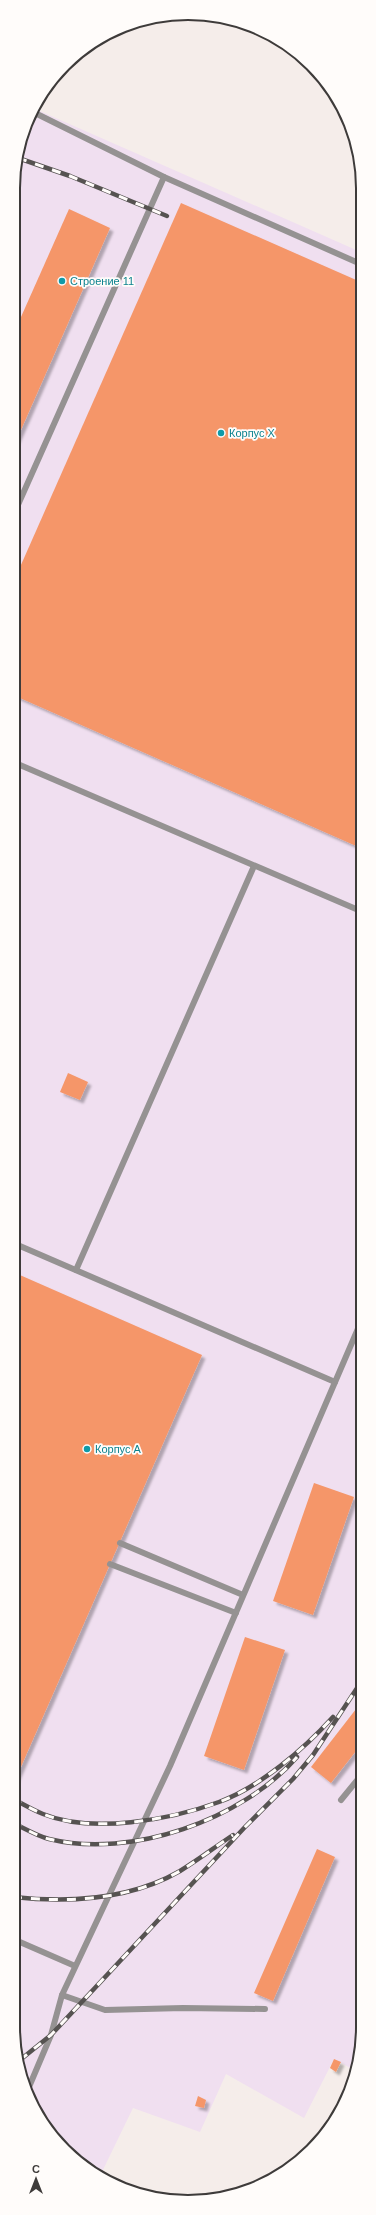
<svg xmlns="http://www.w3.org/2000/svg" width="376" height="2215" viewBox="0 0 376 2215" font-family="Helvetica,sans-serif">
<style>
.industrial{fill:#f0dff0}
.building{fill:#f59669;filter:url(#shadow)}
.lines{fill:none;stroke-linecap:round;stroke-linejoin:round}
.service{stroke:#959292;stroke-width:6}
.rail-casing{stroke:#565351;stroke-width:4.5}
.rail{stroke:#fffcfa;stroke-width:3;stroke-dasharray:9;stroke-linecap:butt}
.culture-dot{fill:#0f9aa8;stroke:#fffcfa;stroke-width:1.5}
.labels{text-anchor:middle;stroke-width:3.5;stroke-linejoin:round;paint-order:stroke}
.culture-label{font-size:11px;fill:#0d838f;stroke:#fffcfa;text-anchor:start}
.rim{fill:none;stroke:#3e3b3a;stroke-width:2}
</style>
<defs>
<filter id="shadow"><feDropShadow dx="3.5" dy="3.5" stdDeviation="1" flood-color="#0004"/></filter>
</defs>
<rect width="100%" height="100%" fill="#f5edea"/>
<path class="industrial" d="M33,108L363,253V2039L354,2070L334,2059L304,2118L226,2074L200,2132L133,2108L100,2176L64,2151L26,2094L13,2027V176Z"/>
<g class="building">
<path d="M181,203L363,283V849L13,695V583Z"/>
<path d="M69,209L110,228L13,448V335Z"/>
<path d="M68,1073L88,1082L80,1100L60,1092Z"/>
<path d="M13,1272L202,1355L13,1785Z"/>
<path d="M314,1483L354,1497L313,1615L273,1601Z"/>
<path d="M245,1637L285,1650L244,1770L204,1756Z"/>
<path d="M363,1700V1742L331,1783L311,1767Z"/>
<path d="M317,1849L335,1857L273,2001L254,1993Z"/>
<path d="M334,2059L341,2062L336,2072L330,2068Z"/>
<path d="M198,2096L206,2100L204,2108L195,2106Z"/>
<path d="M101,2174L141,2191V2192L111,2184L100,2176Z"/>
</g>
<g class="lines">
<g class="service">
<path d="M31,111L164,177L363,265"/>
<path d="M13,516L164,177"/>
<path d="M13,762L363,912"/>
<path d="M13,1243L335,1382"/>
<path d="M76,1270L254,866"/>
<path d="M120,1543L243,1595"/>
<path d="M110,1564L236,1613"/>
<path d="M341,1800L363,1773"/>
<path d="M13,1939L75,1966"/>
<path d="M62,1995L105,2010L183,2008L265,2009"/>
<path d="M26,2094L51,2035L62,1995L170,1766L363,1317"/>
</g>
<g class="rail-casing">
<g id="rail">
<path d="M18,158L70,176L167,216"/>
<path d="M13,1799C23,1804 33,1810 43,1814C92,1834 170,1820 219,1802C260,1787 304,1749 333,1717"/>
<path d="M13,1823C24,1828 37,1836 49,1839C131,1859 242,1820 297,1757"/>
<path d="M13,1897C69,1903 130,1900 180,1871C198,1860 215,1847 233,1835"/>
<path d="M20,2060L51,2035L245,1827L293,1779L313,1755L363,1679"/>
</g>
</g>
<use href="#rail" class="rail"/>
</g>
<g class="culture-dot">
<circle cx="62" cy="281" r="4"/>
<circle cx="221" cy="433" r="4"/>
<circle cx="87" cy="1449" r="4"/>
</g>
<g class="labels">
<g class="culture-label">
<text x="70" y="285">Строение 11</text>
<text x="229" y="437">Корпус Х</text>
<text x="95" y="1453">Корпус А</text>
</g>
</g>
<path d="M0 0H376V2215H0ZM188 20H188A168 168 0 0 1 356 188V2027A168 168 0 0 1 188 2195H188A168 168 0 0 1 20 2027V188A168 168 0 0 1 188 20Z" fill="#fffcfa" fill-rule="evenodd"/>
<path class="rim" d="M188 20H188A168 168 0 0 1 356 188V2027A168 168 0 0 1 188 2195H188A168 168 0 0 1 20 2027V188A168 168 0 0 1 188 20Z"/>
<g transform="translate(36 2179)" stroke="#fffcfa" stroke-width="3" paint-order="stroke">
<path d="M0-3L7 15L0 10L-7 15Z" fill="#3e3b3a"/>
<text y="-6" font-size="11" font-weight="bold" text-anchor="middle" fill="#3e3b3a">С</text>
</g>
</svg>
